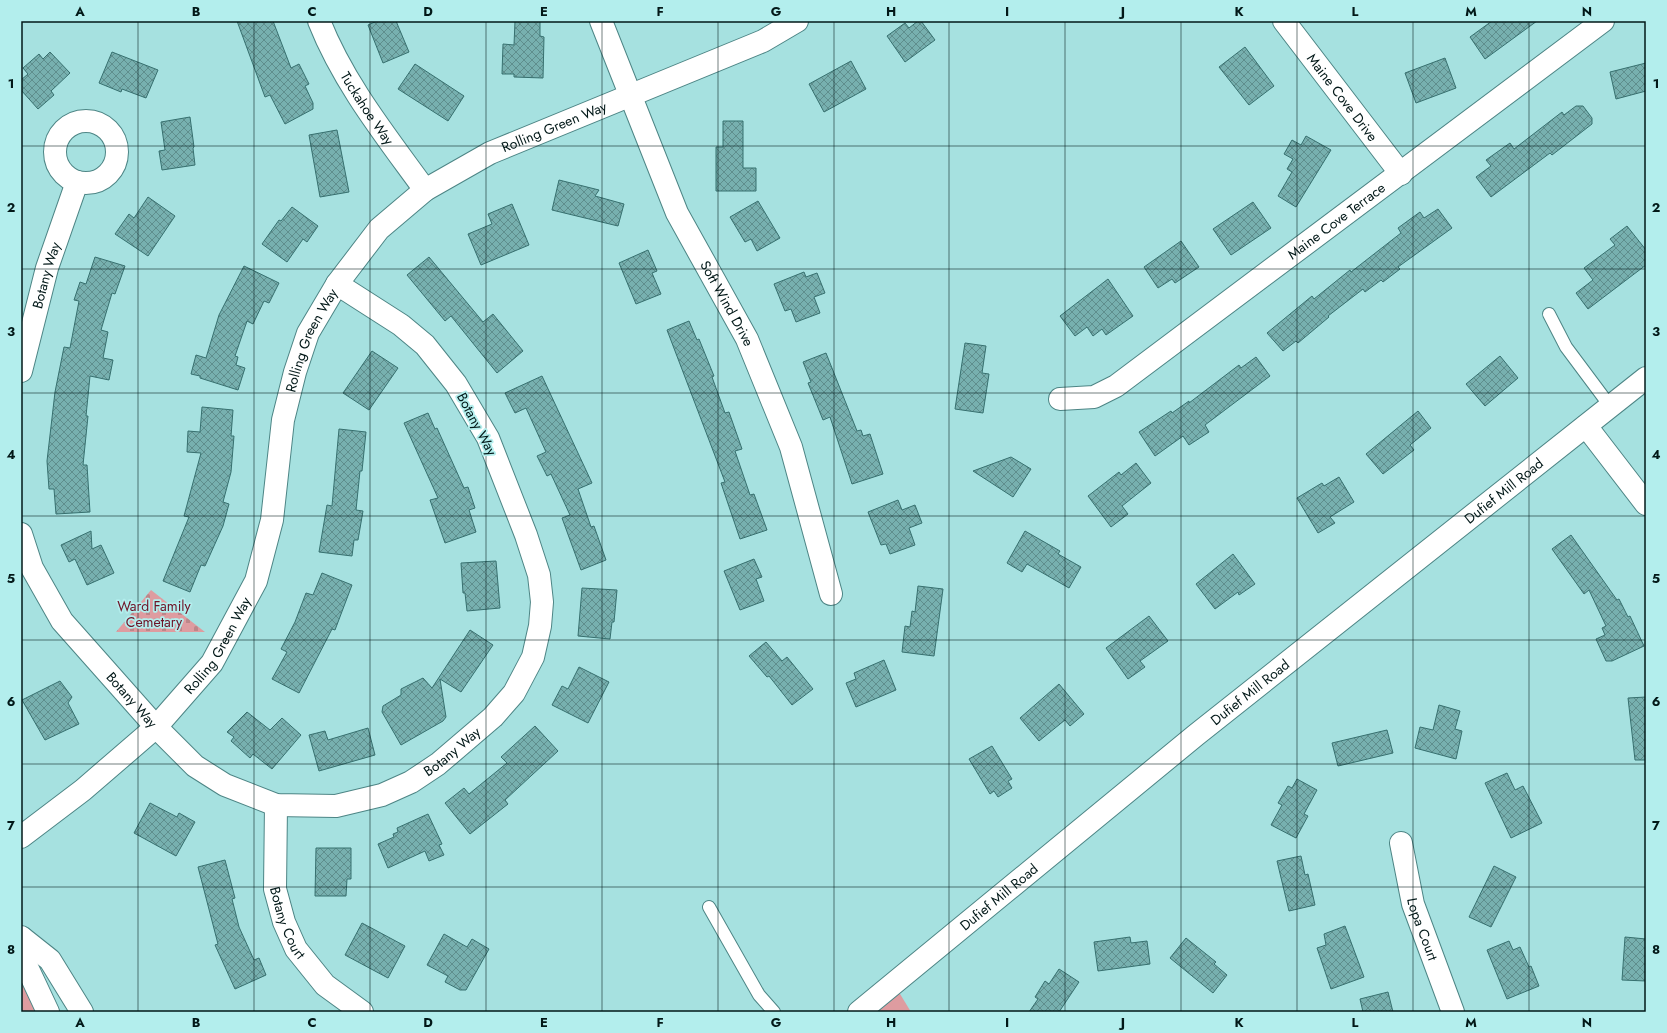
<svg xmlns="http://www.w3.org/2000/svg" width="1667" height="1033" viewBox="0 0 1667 1033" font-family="Jost,sans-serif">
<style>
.cemetery{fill:url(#cemetery-stones)}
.park{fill:#de9ca0}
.building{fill:url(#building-cross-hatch);stroke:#37706f}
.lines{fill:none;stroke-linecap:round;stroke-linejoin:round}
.lane-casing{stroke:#4d8585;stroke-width:14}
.street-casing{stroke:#4d8585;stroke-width:24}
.secondary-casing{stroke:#4d8585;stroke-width:24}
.lane{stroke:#fff;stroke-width:12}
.street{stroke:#fff;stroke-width:22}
.secondary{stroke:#fff;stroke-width:22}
.grid{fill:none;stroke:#021818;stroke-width:1;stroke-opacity:0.55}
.labels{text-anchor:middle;stroke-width:3.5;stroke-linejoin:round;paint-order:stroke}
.street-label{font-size:14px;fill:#021818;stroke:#b3eeed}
.park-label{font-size:14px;fill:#6e1125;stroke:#b3eeed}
.neatline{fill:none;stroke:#021818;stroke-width:1.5}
.grid-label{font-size:13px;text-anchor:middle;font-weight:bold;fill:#021818}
</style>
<defs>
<pattern id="cemetery-stones" width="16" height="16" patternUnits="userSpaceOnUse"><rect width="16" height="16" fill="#de9ca0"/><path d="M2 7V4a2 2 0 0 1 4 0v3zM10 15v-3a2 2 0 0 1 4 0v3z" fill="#bd8689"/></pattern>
<pattern id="building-cross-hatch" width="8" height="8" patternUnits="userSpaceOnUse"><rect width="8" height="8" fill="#77b0af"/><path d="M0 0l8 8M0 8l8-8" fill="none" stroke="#5f8e8d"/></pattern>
</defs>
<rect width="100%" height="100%" fill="#a6e1e0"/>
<path class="cemetery" d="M151,590L205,632H116Z"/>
<g class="park">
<path d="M21,981L36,1012H21Z"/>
<path d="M894,984L911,1012H859Z"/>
</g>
<g class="building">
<path d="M237,21H273L291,68L299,64L309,84L305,86L313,103V109L285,124L270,95L265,97Z"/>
<path d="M377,21H396L409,52L383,63L368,25Z"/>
<path d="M515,21H540V36L544,37L543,78L514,77V74H502L503,44L514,45Z"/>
<path d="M918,21H921L935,40L905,62L887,36L905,23L909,28Z"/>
<path d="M1492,21H1537L1485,59L1470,37Z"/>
<path d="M1245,47L1274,86L1249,105L1219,67Z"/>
<path d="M50,52L70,73L51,91L54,95L38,109L21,90V80L28,74L23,68L39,54L43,59Z"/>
<path d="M112,52L158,70L146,98L122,89L121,92L99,83Z"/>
<path d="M1445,58L1456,88L1416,103L1405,73Z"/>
<path d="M851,61L866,89L824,112L809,84Z"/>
<path d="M1646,63V91L1616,99L1610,72Z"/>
<path d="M415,64L464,96L448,121L398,89Z"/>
<path d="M1576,106H1583L1592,118V124L1552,155L1550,153L1491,197L1476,177L1491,166L1486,160L1510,143L1514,149L1562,112L1564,115Z"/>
<path d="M190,117L194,147L193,148L195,165L162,170L159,151L165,150L161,122Z"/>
<path d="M723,121H743V168H756V191H716V147H723Z"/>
<path d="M337,130L349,192L320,197L309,135Z"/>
<path d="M1306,136L1331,150L1296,207L1278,196L1292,172L1287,169L1293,159L1284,154L1292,140L1301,145Z"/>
<path d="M559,180L599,190L595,196L624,204L618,226L552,210Z"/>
<path d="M148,197L175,216L148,256L115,234L129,214L134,218Z"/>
<path d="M758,201L780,238L757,251L751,239L745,242L730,217Z"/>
<path d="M1253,202L1271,228L1231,255L1213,229Z"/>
<path d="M512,204L529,245L481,265L468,234L492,224L488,214Z"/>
<path d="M292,207L318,226L307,242L303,239L287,262L262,244L279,220L281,221Z"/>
<path d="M1438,209L1452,228L1398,267L1400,269L1383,282L1381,280L1365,292L1363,289L1328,316L1329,317L1298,343L1296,341L1283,351L1267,333L1312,296L1314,299L1350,270L1351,272L1401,233L1398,228L1420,212L1424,218Z"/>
<path d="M1627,226L1646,250V265L1588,309L1576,293L1593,280L1584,268L1615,245L1610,239Z"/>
<path d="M1181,241L1199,267L1175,283L1172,279L1158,288L1144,267Z"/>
<path d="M648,250L657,271L652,273L661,294L636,304L619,263Z"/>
<path d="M95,257L125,266L115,294L112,293L101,330L108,332L103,358L113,360L109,380L90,376L86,416H88L83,465H87L90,512L56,514L54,489H49L47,461L55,392L64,347L70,348L79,301L74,300L80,282L86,284Z"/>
<path d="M429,257L483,322L493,314L523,351L497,373L451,316L445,321L407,275Z"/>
<path d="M244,266L279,283L269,303L264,301L253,324L247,321L235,356L238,357L236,365L245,368L238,390L200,378V376L191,374L196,355L206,358L219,315Z"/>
<path d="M804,272L806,277L817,273L825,293L814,297L820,313L796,322L791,309L785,311L774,284Z"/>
<path d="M1108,279L1133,316L1106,335L1102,329L1093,336L1087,327L1075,336L1060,316Z"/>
<path d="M689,321L697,340L699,339L714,376L712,377L725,413L729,412L742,449L735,451L750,495L754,494L767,530L740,539L721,483L725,482L667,330Z"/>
<path d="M965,343L986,346L982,373L989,374L983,413L955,409Z"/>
<path d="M372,351L398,368L369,410L343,393Z"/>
<path d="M826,353L857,431L861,430L863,436L870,434L883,474L852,484L830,417L823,420L808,383L811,382L803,362Z"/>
<path d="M1500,356L1518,378L1485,406L1466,384Z"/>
<path d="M1256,357L1270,376L1205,425L1209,432L1189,445L1183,436L1155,456L1139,432L1171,411L1172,413L1189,401V403L1239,365L1241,368Z"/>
<path d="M542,376L592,483L578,489L591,527L594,526L606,560L581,570L562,518L570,515L551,474L547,476L537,456L546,452L526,408L515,413L505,393Z"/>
<path d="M202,407L233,410L231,436H234L231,472L223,502L229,504L223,526L205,566L201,565L190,592L163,581L189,517L184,516L201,453L187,452L188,431L200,432Z"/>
<path d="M1418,411L1431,428L1410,445L1414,450L1383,474L1366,454Z"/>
<path d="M428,413L435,429L437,428L464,488L468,487L475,508L469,510L476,532L445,543L430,500L438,498L404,423Z"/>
<path d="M339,429L366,432L362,471H360L356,510L363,511L358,540H354L352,556L319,552L327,505L332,506Z"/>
<path d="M1011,457L1031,469L1013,497L973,471Z"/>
<path d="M1136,463L1151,483L1122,506L1128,514L1111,527L1088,496L1119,472L1121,475Z"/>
<path d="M1339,477L1354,502L1330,517L1335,523L1318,533L1297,498L1322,483L1324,486Z"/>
<path d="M898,500L902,510L915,505L922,523L909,528L915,545L890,554L886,544L881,545L868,512Z"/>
<path d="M91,531L92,549L101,545L114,573L87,585L75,559L69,562L61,545Z"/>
<path d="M1025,531L1060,551L1058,554L1081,567L1069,588L1027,564L1022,572L1007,563Z"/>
<path d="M1571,535L1617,600L1619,599L1628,617L1630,616L1644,646L1612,661H1606L1596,639L1605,635L1602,628L1606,626L1589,590L1584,594L1552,549Z"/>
<path d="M1233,554L1255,584L1239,595L1238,592L1215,609L1196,584Z"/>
<path d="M754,559L762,577L756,579L764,601L740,610L724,571Z"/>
<path d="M496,561L500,608L467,611L465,593H463L461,563Z"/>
<path d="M322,573L352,585L335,630L332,629L299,693L272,679L287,652L281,649L295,622L306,593L313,595Z"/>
<path d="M918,586L943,589L934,656L902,652L905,626L910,627L912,611L915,612Z"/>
<path d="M582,588L617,590L614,622H612L610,639L578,636Z"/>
<path d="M1149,616L1168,641L1140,661L1145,667L1128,679L1106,648Z"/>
<path d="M470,630L493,645L461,692L440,679L446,717L443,721L401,745L382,712L383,706L401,695V689L423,678L432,688Z"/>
<path d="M766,642L782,661L787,657L813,689L792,705L769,676L767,677L749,656Z"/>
<path d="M884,660L896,690L856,707L846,683L856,679L854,673Z"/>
<path d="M579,667L609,682L588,723L552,705L562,686L568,689Z"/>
<path d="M60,681L72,697L68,703L79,724L45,740L22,700Z"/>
<path d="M1059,684L1084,714L1070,726L1065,720L1039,741L1020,718Z"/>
<path d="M1646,697V760H1635L1628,698Z"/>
<path d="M1439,705L1460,711L1455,729L1462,731L1456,759L1415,748L1420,727L1433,730Z"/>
<path d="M247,712L270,730L282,718L301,735L272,769L253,754L250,758L231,741L234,737L227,732Z"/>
<path d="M535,726L558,751L505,800L508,804L470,834L445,803L464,788L469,794L507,763L501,757Z"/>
<path d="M368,728L375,755L319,771L309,735L325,731L328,740Z"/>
<path d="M1387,730L1393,753L1338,766L1332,743Z"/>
<path d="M992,746L1012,779L1008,781L1012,788L998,797L994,791L990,794L969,759Z"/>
<path d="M1507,773L1515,790L1523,786L1542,823L1511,838L1485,783Z"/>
<path d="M1297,779L1317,790L1304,814L1308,816L1296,838L1271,825L1282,805L1278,803L1288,786L1292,788Z"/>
<path d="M150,803L177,817L179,813L195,822L176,856L134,833Z"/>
<path d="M428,814L442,844L439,845L444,855L429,861L425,851L388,868L378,844L394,837L393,834L398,832L397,828Z"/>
<path d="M316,848H351V879H347L346,896H315Z"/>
<path d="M1301,856L1305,875L1308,874L1315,905L1289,911L1277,861Z"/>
<path d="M225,860L235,898L232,899L239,927L254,960L259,958L266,975L235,989L215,945L218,944L198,867Z"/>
<path d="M1494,866L1516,877L1491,927L1469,917Z"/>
<path d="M362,923L405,946L388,978L345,955Z"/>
<path d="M1345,926L1364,977L1331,989L1317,948L1326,945L1324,934Z"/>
<path d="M444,934L467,947L472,939L489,949L466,990H460L445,982L448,976L427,965Z"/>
<path d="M1130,937L1131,943L1147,941L1150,964L1098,971L1094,942Z"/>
<path d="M1625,937L1646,939V981L1622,980Z"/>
<path d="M1186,938L1216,962L1214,964L1227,975L1213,993L1170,958Z"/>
<path d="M1509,941L1513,950L1520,947L1529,967L1531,966L1539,986L1507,999L1487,950Z"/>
<path d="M1059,969L1079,982L1059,1012H1029L1038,999L1035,997L1045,981L1049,984Z"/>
<path d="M1388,992L1393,1012H1363L1360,999Z"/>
</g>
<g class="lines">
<g class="lane-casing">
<g id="lane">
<path d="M1549,314L1566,347L1610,406"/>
<path d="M709,907L759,995L774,1012"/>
</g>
</g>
<g class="street-casing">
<g id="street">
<path id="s1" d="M319,21C344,84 386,136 425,190"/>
<path id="s2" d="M601,21L677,213L747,339L791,447L831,594"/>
<path id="s3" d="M1284,21L1401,174"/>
<circle cx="86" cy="152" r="31"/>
<path id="s4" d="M21,371L47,268L77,182"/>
<path id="s5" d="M1060,399L1094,397L1116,386L1603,21"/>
<path d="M1586,426L1646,504"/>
<path id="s6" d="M21,534L32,568L62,621L156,727L195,766L225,785L276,805L336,806L382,795L411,782L438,764L493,717L514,693L533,657L540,626L542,602L539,575L526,535L488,438L456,384L425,345L401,325L337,284"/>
<path id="s7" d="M276,805L275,889L284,922L296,949L325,985L362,1012"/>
<path id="s8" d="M21,837L83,790L156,727L212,663L256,581L272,520L283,420L295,372L308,333L337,284L379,229L425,190L490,153L763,41L797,21"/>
<path id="s9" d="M1401,843L1413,904L1453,1012"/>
</g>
</g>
<g class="secondary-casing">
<g id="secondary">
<path d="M21,937L50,960L82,1012"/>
<path d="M22,938L26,965L48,1012"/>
<path id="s10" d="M859,1012L1196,735L1646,378"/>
</g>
</g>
<use href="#lane" class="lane"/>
<use href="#street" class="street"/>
<use href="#secondary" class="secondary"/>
</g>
<path class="grid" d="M138,21V1012M254,21V1012M370,21V1012M486,21V1012M602,21V1012M718,21V1012M834,21V1012M949,21V1012M1065,21V1012M1181,21V1012M1297,21V1012M1413,21V1012M1529,21V1012M21,146H1646M21,269H1646M21,393H1646M21,516H1646M21,640H1646M21,764H1646M21,887H1646"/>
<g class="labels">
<g class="street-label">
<text dy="5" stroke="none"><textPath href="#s3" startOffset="96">Maine Cove Drive</textPath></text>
<text dy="5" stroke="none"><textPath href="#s1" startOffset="100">Tuckahoe Way</textPath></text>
<text dy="5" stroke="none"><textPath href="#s8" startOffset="937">Rolling Green Way</textPath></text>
<text dy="5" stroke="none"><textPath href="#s5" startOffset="334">Maine Cove Terrace</textPath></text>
<text dy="5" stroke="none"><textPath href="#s4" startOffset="99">Botany Way</textPath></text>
<text dy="5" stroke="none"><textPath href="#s2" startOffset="310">Soft Wind Drive</textPath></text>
<text dy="5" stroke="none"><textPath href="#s8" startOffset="601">Rolling Green Way</textPath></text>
<text transform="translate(477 424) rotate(62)" y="5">Botany Way</text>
<text dy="5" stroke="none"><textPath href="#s10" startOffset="829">Dufief Mill Road</textPath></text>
<text dy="5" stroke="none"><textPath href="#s8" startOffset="277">Rolling Green Way</textPath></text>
<text dy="5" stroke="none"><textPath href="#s10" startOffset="505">Dufief Mill Road</textPath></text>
<text dy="5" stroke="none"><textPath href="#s6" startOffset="202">Botany Way</textPath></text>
<text dy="5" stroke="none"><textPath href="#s6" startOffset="574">Botany Way</textPath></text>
<text dy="5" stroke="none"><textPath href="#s10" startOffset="181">Dufief Mill Road</textPath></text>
<text dy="5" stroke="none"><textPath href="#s7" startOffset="120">Botany Court</textPath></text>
<text dy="5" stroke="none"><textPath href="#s9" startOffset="89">Lopa Court</textPath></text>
</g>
<g class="park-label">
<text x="154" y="611">Ward Family<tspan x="154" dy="16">Cemetary</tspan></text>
</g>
</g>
<rect width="1667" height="1033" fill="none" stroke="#b3eeed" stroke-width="44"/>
<rect x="22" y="22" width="1623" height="989" class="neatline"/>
<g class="grid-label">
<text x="80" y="16">A</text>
<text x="196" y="16">B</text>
<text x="312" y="16">C</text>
<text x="428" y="16">D</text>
<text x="544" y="16">E</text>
<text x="660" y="16">F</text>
<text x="776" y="16">G</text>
<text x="891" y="16">H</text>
<text x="1007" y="16">I</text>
<text x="1123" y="16">J</text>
<text x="1239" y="16">K</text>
<text x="1355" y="16">L</text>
<text x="1471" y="16">M</text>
<text x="1587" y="16">N</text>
<text x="11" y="88">1</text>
<text x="1656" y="88">1</text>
<text x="11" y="212">2</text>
<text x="1656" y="212">2</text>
<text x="11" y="336">3</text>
<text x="1656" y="336">3</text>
<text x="11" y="459">4</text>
<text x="1656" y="459">4</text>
<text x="11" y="583">5</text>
<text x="1656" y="583">5</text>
<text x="11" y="706">6</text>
<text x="1656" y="706">6</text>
<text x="11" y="830">7</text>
<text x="1656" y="830">7</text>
<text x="11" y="954">8</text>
<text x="1656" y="954">8</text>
<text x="80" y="1027">A</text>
<text x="196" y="1027">B</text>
<text x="312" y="1027">C</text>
<text x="428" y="1027">D</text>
<text x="544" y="1027">E</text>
<text x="660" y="1027">F</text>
<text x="776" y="1027">G</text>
<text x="891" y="1027">H</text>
<text x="1007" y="1027">I</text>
<text x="1123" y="1027">J</text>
<text x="1239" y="1027">K</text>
<text x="1355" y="1027">L</text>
<text x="1471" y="1027">M</text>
<text x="1587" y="1027">N</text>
</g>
</svg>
